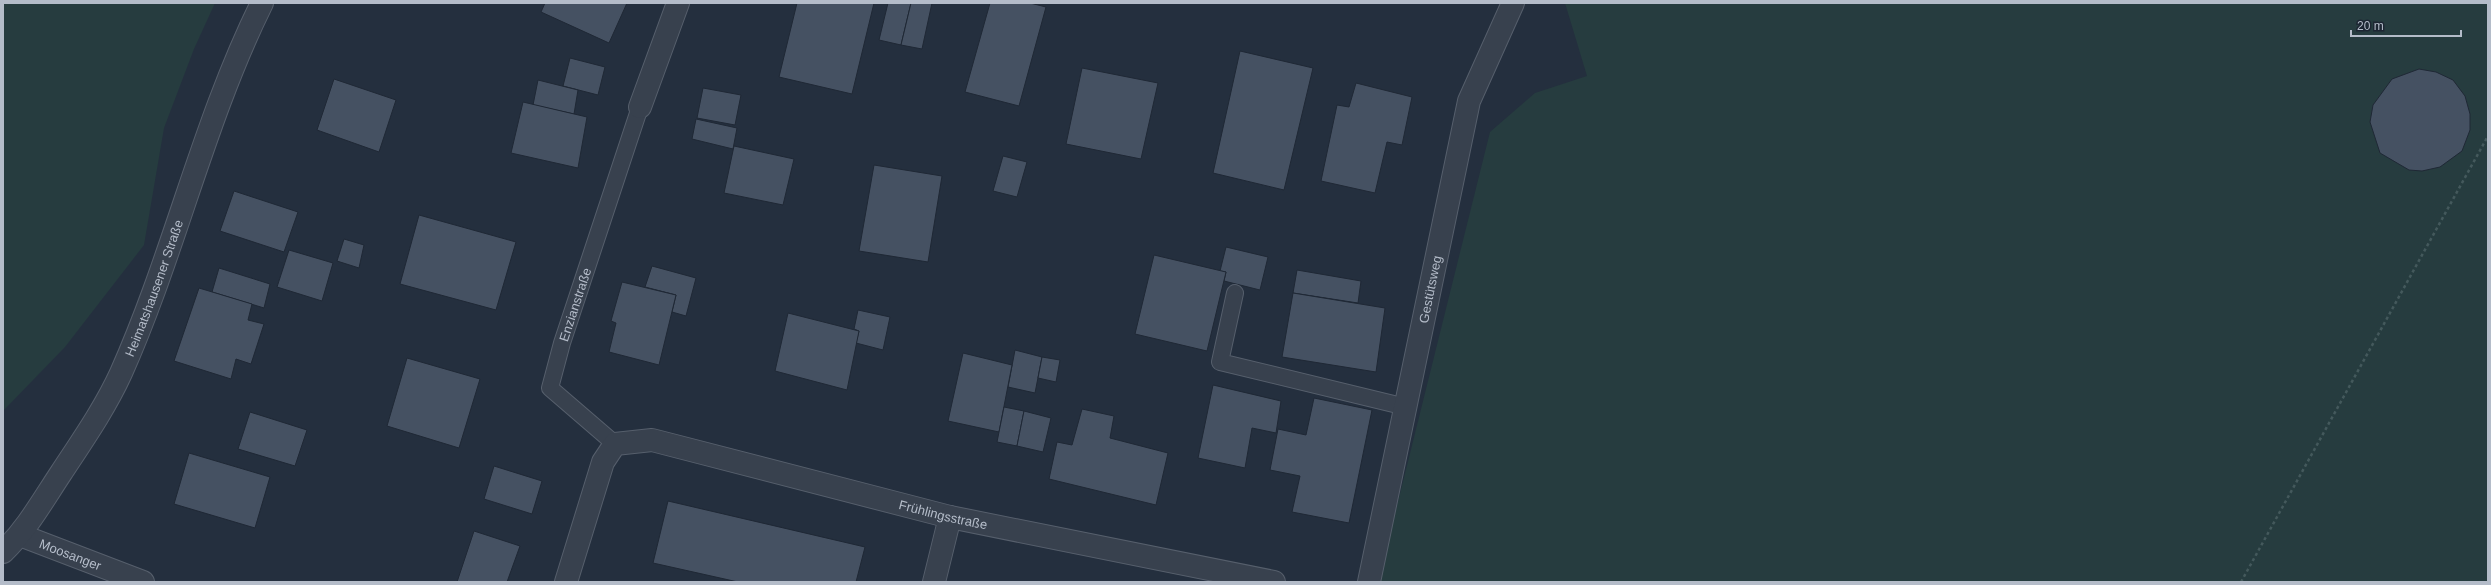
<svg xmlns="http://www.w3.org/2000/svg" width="2491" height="585" viewBox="0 0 2491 585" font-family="Arial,sans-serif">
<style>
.green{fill:#263c3f}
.building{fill:#455162;stroke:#1f2835}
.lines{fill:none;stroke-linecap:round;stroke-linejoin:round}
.lane-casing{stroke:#565f6c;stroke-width:18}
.street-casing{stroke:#565f6c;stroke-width:24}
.path{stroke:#44595c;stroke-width:2.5;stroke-dasharray:3 3;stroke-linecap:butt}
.lane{stroke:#38414e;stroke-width:16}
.street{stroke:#38414e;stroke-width:22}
.labels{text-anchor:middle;stroke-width:3;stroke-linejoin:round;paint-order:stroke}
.street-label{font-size:13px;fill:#b4bcc9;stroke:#1d2633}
</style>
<rect width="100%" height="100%" fill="#242f3e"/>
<g class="green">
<path d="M3,3H215L194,49L164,128L144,245L65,347L3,411Z"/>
<path d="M1565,3H2488V582H1378L1490,132L1535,93L1587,76Z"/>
</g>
<g class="building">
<path d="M545,3H627L609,43L541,12Z"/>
<path d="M797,3H874L852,94L779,77Z"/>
<path d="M888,3H911L901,45L879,40Z"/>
<path d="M911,3H932L922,49L901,45Z"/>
<path d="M990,3H1030L1046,7L1019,106L965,92Z"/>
<path d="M1240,51L1313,68L1284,190L1213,173Z"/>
<path d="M570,58L605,67L598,95L563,86Z"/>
<path d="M1082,68L1158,83L1141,159L1066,144Z"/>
<path d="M2419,69L2436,72L2453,80L2465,96L2470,114V130L2462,151L2440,167L2422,171L2409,170L2380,153L2370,122L2373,105L2392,79Z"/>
<path d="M334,79L396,100L379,152L317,130Z"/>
<path d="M538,80L578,90L574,114L533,105Z"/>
<path d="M1356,83L1412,97L1402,145L1387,142L1375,193L1321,181L1337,105L1349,107Z"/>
<path d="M703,88L741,95L735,125L697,118Z"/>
<path d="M523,102L587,117L578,168L511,153Z"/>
<path d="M696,119L737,128L733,149L692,139Z"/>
<path d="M734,146L794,159L783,205L724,193Z"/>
<path d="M1003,156L1027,162L1017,197L993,191Z"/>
<path d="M874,165L942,176L928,262L859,251Z"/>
<path d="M234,191L298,212L284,252L220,231Z"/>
<path d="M419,215L516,242L496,310L400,284Z"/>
<path d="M344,239L364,245L359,268L337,261Z"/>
<path d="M1226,247L1268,257L1260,290L1224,281L1226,272L1220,271Z"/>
<path d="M289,250L333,263L322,301L277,287Z"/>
<path d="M1154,255L1226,272L1207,351L1135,334Z"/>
<path d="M652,266L696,278L686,316L672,312L676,295L645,287Z"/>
<path d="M219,268L270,284L264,308L212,292Z"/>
<path d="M1297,270L1361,281L1358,303L1293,293Z"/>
<path d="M622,282L676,295L659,365L609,352L616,323L611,321Z"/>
<path d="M199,288L252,304L248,320L264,324L251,364L236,359L231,379L174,361Z"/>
<path d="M1293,293L1385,308L1376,372L1282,357Z"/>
<path d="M858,310L890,317L883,350L856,343L859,331L854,329Z"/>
<path d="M788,313L859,331L847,390L775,371Z"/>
<path d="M1015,350L1042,357L1035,393L1008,387Z"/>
<path d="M963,353L1012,365L999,432L948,421Z"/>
<path d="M1042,357L1060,360L1056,382L1038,378Z"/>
<path d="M407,358L480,379L459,448L387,426Z"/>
<path d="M1213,385L1281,401L1276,433L1252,428L1245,468L1198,458Z"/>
<path d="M1314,398L1372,410L1349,523L1292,512L1300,476L1270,470L1278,429L1306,435Z"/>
<path d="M1004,407L1024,411L1017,446L997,442Z"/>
<path d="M1082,409L1114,416L1110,438L1168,453L1156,505L1049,479L1057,442L1072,445Z"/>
<path d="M1024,411L1051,418L1043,452L1017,446Z"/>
<path d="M250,412L307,430L295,466L238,449Z"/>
<path d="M189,453L270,477L255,528L174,504Z"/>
<path d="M494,466L542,481L532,514L484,499Z"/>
<path d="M668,501L865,547L856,582H738L653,563Z"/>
<path d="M474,531L520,546L507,582H457Z"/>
</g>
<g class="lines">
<g class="lane-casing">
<g id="lane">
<path d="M1235,293L1220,362L1406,407"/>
<path id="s1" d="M615,444L550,388L562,343L640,107"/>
</g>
</g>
<g class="street-casing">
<g id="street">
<path d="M640,107L678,3"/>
<path id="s2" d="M20,535L143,582"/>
<path id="s3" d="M3,552C27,529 43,500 61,473C82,441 105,408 121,373C175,252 203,122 262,3"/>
<path id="s4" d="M566,582L603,462L615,444L652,440L950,517L1274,582"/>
<path d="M934,582L950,517"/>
<path id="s5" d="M1369,582L1469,101L1513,3"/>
</g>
</g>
<path class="path" d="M2241,582L2488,136"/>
<use href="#lane" class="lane"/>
<use href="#street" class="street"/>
</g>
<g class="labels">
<g class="street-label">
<text dy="5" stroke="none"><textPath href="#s3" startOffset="306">Heimatshausener Straße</textPath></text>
<text dy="5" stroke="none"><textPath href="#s5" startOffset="299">Gestütsweg</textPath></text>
<text dy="5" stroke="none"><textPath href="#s1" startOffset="173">Enzianstraße</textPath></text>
<text dy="5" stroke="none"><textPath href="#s4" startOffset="485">Frühlingsstraße</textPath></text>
<text dy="5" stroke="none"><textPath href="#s2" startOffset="54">Moosanger</textPath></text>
</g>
</g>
<rect width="2491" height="585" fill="none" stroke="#b4bcc9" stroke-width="8"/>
<path d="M2351 30v6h110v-6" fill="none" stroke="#b4bcc9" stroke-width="2"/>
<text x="2357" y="30" font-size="12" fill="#b4bcc9" stroke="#1d2633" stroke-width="3" paint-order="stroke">20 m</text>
</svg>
